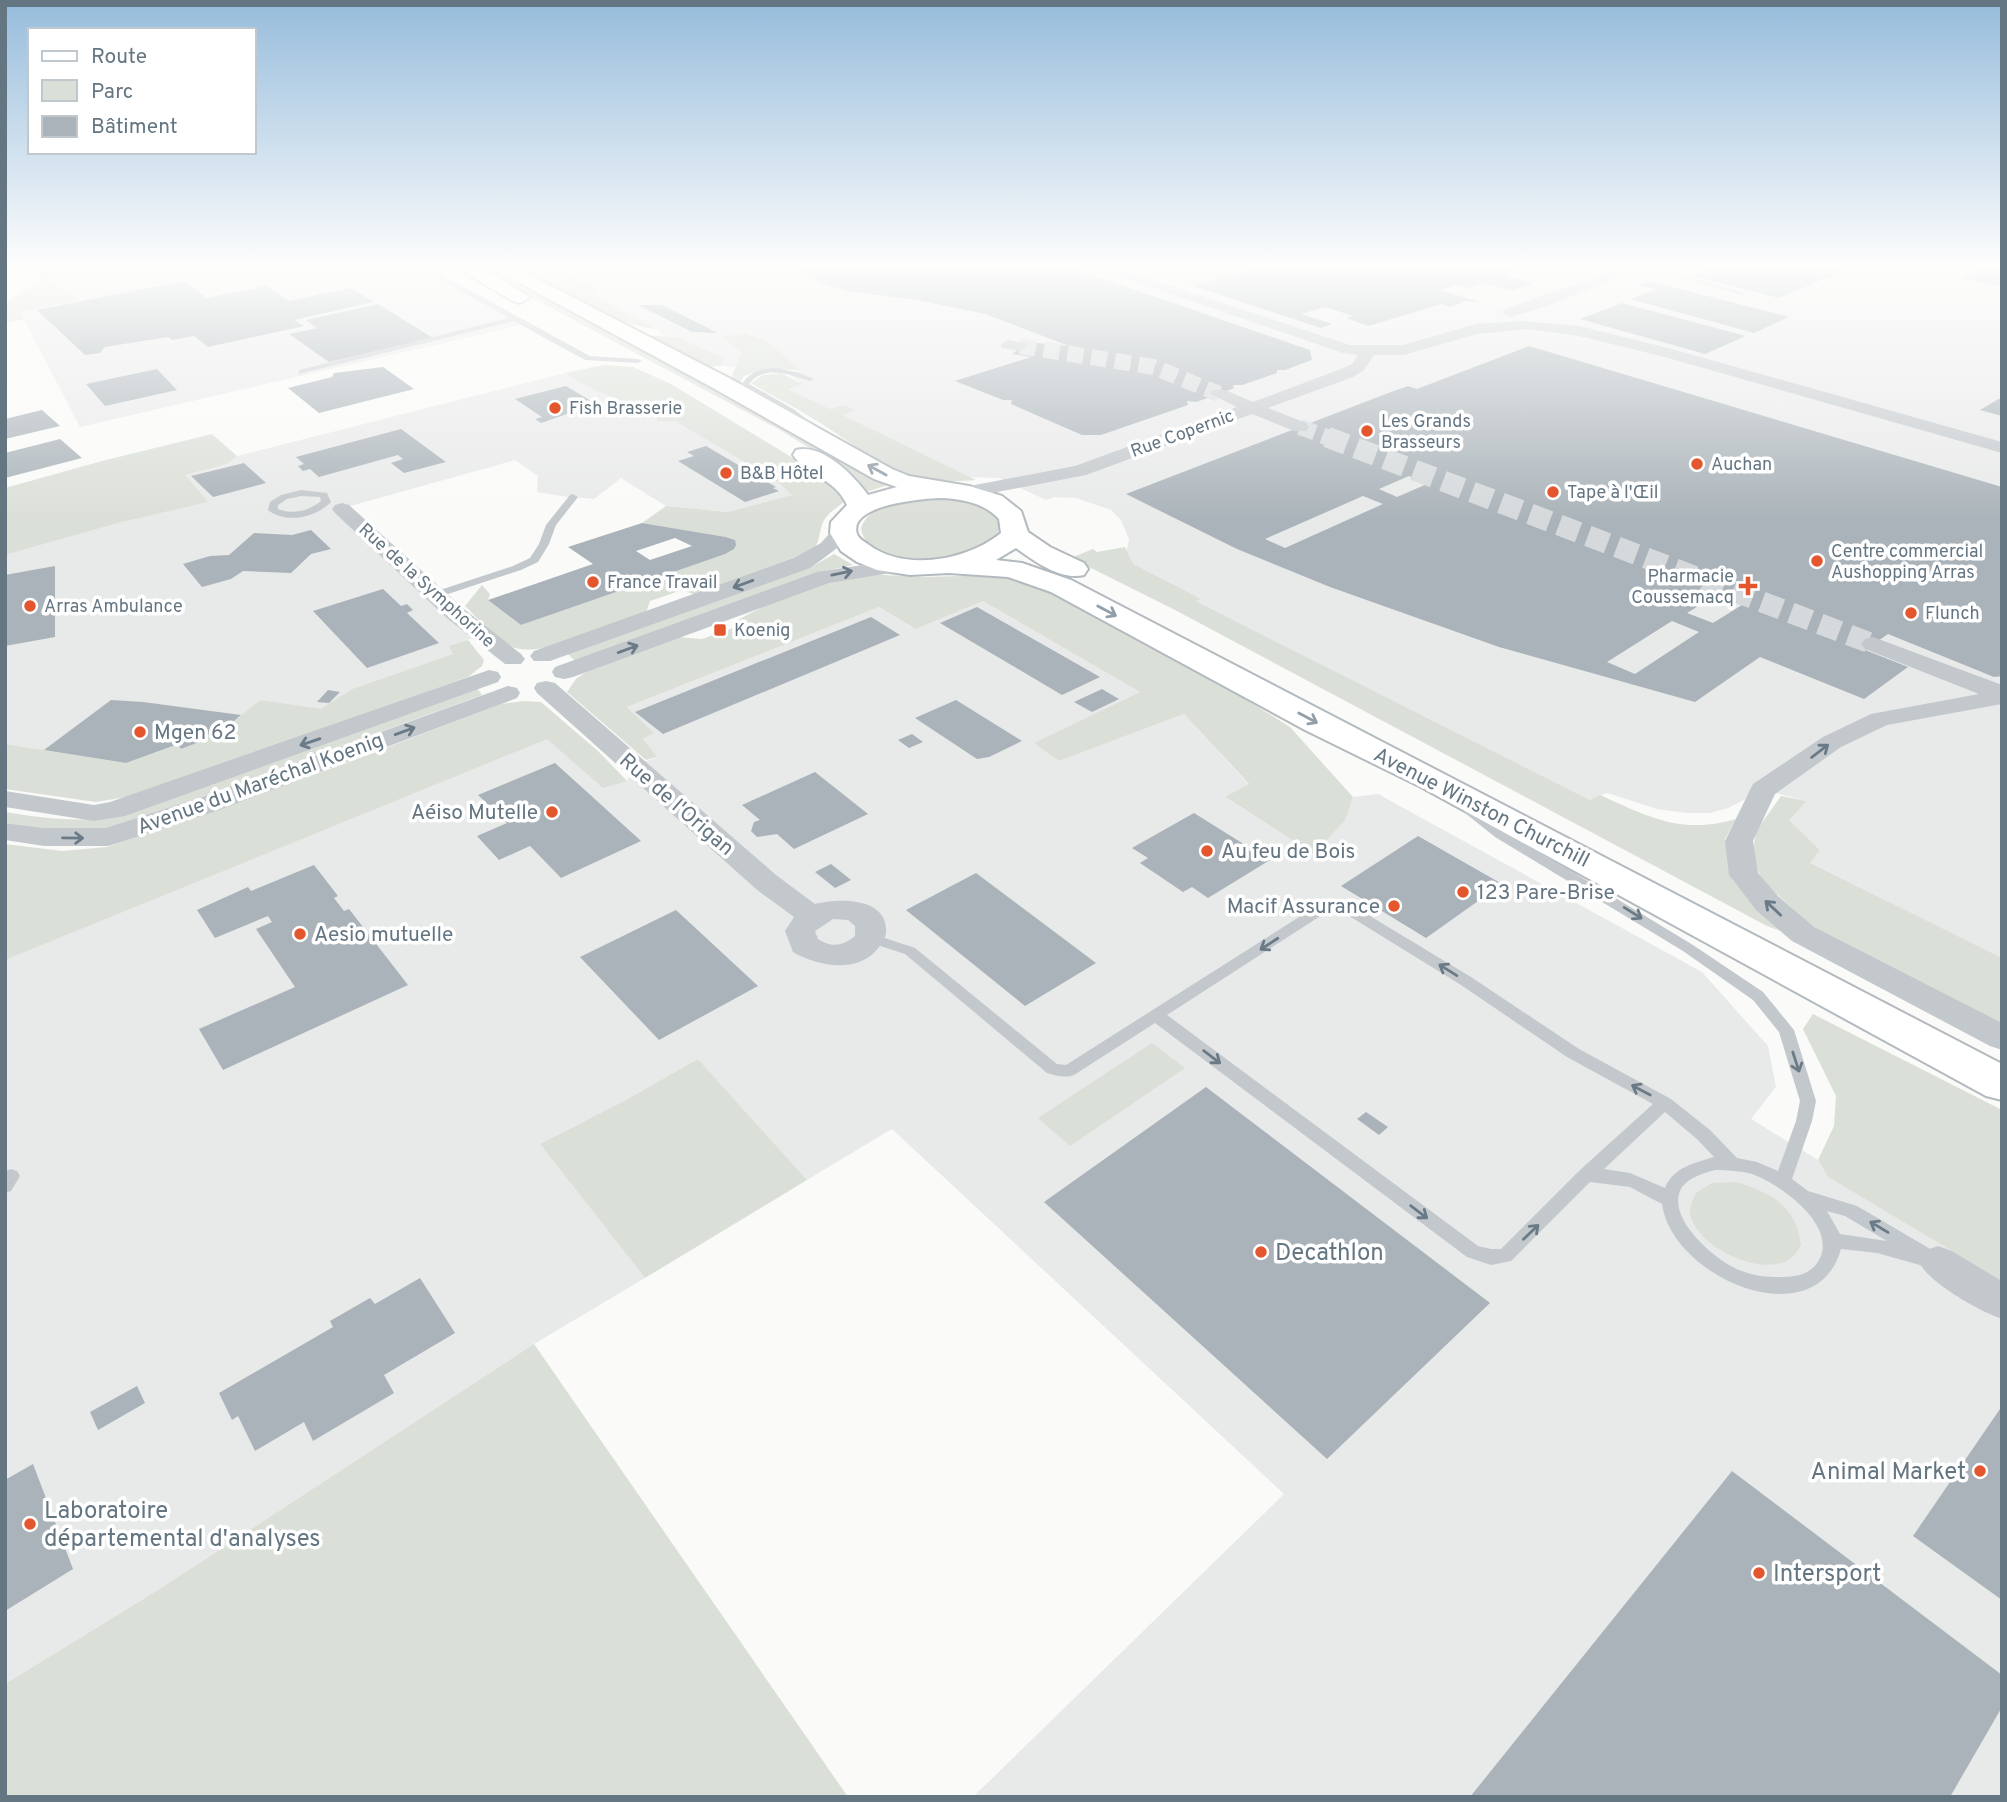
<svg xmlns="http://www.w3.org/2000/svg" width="2007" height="1802" viewBox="0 0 2007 1802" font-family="Overpass,sans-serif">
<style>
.built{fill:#e8e9e9}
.green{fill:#dadfd7}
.building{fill:#aab3b9;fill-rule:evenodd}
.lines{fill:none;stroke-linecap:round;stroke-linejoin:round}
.street-tunnel-far1{stroke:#d5d9db;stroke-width:16;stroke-dasharray:16 8;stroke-linecap:butt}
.street-tunnel{stroke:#d5d9db;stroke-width:21;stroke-dasharray:21 10;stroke-linecap:butt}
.secondary-casing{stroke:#b3babf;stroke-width:4}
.lane{fill:#c3c8cc;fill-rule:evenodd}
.street{fill:#c3c8cc;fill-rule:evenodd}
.secondary{fill:#fff;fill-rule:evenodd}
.oneway{stroke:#939fa8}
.oneway2{stroke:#6a7a87}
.poi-dot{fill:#e4572e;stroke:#fff;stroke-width:2.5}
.labels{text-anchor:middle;stroke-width:7;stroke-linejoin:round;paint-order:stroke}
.far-poi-label{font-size:18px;fill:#657683;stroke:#fff;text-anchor:start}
.far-street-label{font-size:18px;fill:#657683;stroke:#fff}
.poi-label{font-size:21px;fill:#657683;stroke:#fff;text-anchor:start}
.street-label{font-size:21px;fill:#657683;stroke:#fff}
.near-poi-label{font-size:24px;fill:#657683;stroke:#fff;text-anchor:start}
</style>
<rect width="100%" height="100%" fill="#fafaf8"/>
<g class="built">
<path d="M423,268L526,324L80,427L20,312L78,300L44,275L5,279V269Z"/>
<path d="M1139,268L1193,286L1254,268H2002V958L1809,863L1820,850L1789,820L1807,801L1763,790L1728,808L1710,813H1686L1657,809L1607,793L1590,800L1194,601L1199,598L1152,576L1133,564L1126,554L1129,539L1121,520L1111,510L1076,498L1054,497L1046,500L999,478L966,477L842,414L853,410L844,405L830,409L786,388L801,383L788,374L800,370L768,342L746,333L723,337L742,353L736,367L721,366L724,358L677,337L662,335L658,329L595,297L598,289L555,269Z"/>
<path d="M565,373L619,403L634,406L657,418V421H675L778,482L793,495L728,512L666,506L621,478L594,499L561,496L537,492L538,476L515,460L343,508L482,635L450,646L453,654L352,689L321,710L260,700L227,727L200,737L202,741L181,749L177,745L126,763L5,744V555L122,522L207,502L184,475L227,464L237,456Z"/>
<path d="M983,601L1140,692L1035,743L1059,761L1184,714L1249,785L1226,798L1314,854L1344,820L1353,797L1378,794L1702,972L1768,1046L1776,1087L1751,1119L1818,1160L1828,1177L2002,1281V1797H973L1284,1494L892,1129L807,1180L698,1059L624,1101L540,1144L645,1278L534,1344L158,1590L5,1684V960L547,738L566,753L627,781L633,765L656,758L643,739L654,733L627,707L879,607L916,629Z"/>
</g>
<g class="green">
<path d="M1139,268H1254L1193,286Z"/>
<path d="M478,269H488L713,387L888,485L866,492L856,477L780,430Z"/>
<path d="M523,269H555L599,290L595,293V297L658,329C618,328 558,290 523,269Z"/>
<path d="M44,275L79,300L20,312L24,319L5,323V303L44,278Z"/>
<path d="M746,333L768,342L800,370L765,369L744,376L739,384L733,380L732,375L742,353L721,337Z"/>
<path d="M642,335L677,337L724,358L721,366L704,367Z"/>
<path d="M604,365L633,367L671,384L837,485L845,501C837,508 825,514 822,525C818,539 819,546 808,556L696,595L682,590L650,601L646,613C616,624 540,661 510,646C494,638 478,618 465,606L482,585L490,594L488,600L521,625L734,549L735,540L726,537L642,523L666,506L728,512L792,495L778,482L675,421H657V418C626,401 595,394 565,373Z"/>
<path d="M781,373L802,384L788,389L830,409L844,405L855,410L843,415L976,480C897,486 883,463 822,424C799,409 774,397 751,383L763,375Z"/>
<path d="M212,434L237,456L227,464L185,475L208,502L122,522L5,555V488L102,461Z"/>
<path d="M929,498C947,499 999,502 999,528C999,535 993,541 987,544C960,559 867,573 861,528C870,502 906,501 929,498Z"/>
<path d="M1125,547L1133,564L1201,599L1195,601L1590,800L1600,795C1649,817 1681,835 1736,819L1725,839L1735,873L1786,933L1767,926L1177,611L1071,558L1093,549L1097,552Z"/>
<path d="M834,554L853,565L820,572L575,661L568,654L813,566Z"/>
<path d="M864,574L924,577L997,575L1038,585L1213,679L1290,727L1353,797L1345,820L1314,854L1225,797L1249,784L1184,714L1059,761L1034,743L1140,692L983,601L916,629L879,607L627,707L654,733L643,739L657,757L646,760L567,692L576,679L586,672L677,637L702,639L738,626L736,621C775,598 820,584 864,574Z"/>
<path d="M468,640L484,660L482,666L468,677L175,782L126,797L96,802L5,789V744L126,763L178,744L181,749L202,741L199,737L227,727L260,700L321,709L352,689L453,654L449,646Z"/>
<path d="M477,688L482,695L110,830L81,833L5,823V812C47,819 84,823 126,815Z"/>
<path d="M524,701L541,702L598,751L627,781L603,788L547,739L5,960V844L62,851L107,847L344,764L501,704Z"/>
<path d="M1781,796L1807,801L1789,820L1820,850L1810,863L2002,958V1030L1826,939L1767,885L1759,874L1753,853L1756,831Z"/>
<path d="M1813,1014L2002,1110V1281L1828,1177L1818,1160L1834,1126L1836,1096L1803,1029Z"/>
<path d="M1152,1043L1185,1068L1070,1146L1038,1118Z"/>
<path d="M698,1059L807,1180L645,1278L540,1144L624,1101Z"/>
<path d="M1736,1182C1771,1193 1796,1205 1801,1245C1798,1249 1795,1256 1791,1258C1763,1280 1689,1244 1690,1209C1691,1204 1694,1197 1696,1193L1712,1183Z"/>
<path d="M534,1344L848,1797H5V1684L158,1590Z"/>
</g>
<g class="building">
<path d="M794,268H1072L1310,350L1312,360L1285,370H1277V373L1242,385H1233L1234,388L1219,394L1196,402L1187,401L1188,405L1101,435H1082L1011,404L1012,400H1003L955,381L1031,357L1012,354L1027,342L1069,346L985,314L917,300L848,291L818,283Z"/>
<path d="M1254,268H1523L1505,275L1534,283L1513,290L1481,283L1468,288L1457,285L1440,290L1479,302L1466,301L1450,307L1442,304L1368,326L1346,318L1353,316L1325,307L1301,314L1332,324L1321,328L1193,286Z"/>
<path d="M1711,268L1848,269L1779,298L1692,276Z"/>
<path d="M1981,268H2002V287L1961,278Z"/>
<path d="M184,281L207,298L267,286L289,301L351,288L374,302L294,320L304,326L208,347L194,336L172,340L168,337L105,347L100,353L85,355L37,310Z"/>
<path d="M1649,281L1789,317L1754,333L1630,299L1656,289L1639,285Z"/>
<path d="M1622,303L1746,336L1705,354L1580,319Z"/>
<path d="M378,304L433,338L329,362L289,334L317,328L306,320Z"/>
<path d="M638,305H662L718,333L692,332Z"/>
<path d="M1529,346L2002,487V676L1994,677L1888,634L1865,650L1908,667L1864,699L1760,657L1695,702L1499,647L1330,587L1237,549L1126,494L1391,392L1408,386L1417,389ZM1409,476L1427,484L1397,497L1379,489ZM1363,496L1383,504L1285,548L1265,539ZM1716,595L1742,605L1713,623L1687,613ZM1672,621L1699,632L1635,674L1607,662Z"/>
<path d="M383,367L414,389L319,413L288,388L332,377L334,373Z"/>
<path d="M157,369L177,390L105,406L86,384Z"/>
<path d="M566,386L596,404L541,423L535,419L542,417L515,399Z"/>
<path d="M2002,397V416L1980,410Z"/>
<path d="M42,410L60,426L5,439V419Z"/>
<path d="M401,429L446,462L404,473L391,463L403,459L398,455L319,477L310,469L303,471L298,466L304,464L296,457Z"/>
<path d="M60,439L82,458L5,478V453Z"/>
<path d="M706,446L776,487L773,488L779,491L745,502L678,461L694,456L687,452Z"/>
<path d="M244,463L266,483L213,497L191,476Z"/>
<path d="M642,523L726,537L735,540L736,545L734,549L725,554L521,625L488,600L593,564L568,547ZM675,538L692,546L650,560L636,551Z"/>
<path d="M311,530L331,549L311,554L291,573L243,571L231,579L202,587L183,564L210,556L229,555L254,533L292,535Z"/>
<path d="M55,566V637L5,646V575Z"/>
<path d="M383,589L401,606L407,604L413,610L407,613L439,643L367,668L313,611Z"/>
<path d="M977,607L1100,677L1062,695L940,623Z"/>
<path d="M871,617L900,635L663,734L635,712Z"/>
<path d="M1102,689L1119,699L1092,712L1074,702Z"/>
<path d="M328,690L340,692L329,703L317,702Z"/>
<path d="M111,700L143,702L241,715L227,727L199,737L202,741L181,749L178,744L126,763L44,750Z"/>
<path d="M956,700L1022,741L989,757L977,759L915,718Z"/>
<path d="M912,734L923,742L909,748L898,740Z"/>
<path d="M555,763L597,801L641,841L561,878L530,846L499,860L477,836L507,823L478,795Z"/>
<path d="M815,772L868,814L794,849L777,834L757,837L751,831L754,822L760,820L742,805Z"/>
<path d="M1194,813L1234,838L1270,860L1208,898L1192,887L1183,892L1140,863L1148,858L1132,848Z"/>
<path d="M1418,836L1502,884L1426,938L1341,886Z"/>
<path d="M831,864L851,880L835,888L815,872Z"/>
<path d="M314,865L338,896L334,898L344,911L349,909L408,985L223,1070L199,1029L295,987L256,929L272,922L268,916L215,938L197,910L248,887L251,891Z"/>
<path d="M976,873L1096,963L1025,1006L906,910Z"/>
<path d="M676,910L758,986L659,1040L580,957Z"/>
<path d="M1206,1087L1490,1303L1327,1459L1044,1202Z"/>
<path d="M1366,1112L1388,1127L1379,1135L1357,1119Z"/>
<path d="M420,1278L455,1333L384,1375L394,1393L313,1441L304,1422L255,1451L238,1416L232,1420L219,1393L333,1327L330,1321L370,1298L375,1304Z"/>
<path d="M137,1386L145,1403L98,1430L90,1412Z"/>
<path d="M2002,1406V1600L1913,1536Z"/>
<path d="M33,1464L73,1569L5,1611V1480Z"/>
<path d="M1732,1471L2002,1675V1707L1950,1797H1470Z"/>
</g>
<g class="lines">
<g class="street-tunnel-far1">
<path d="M1020,346L1154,367L1219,394"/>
<path d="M1300,427L1332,439"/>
</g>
<path class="street-tunnel" d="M1327,437L1873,644"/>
<g class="secondary-casing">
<g id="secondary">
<path d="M457,268H481L530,297L520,303L513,301Z"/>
<path d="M492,268H516L729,378L892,469L909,476L969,486L1002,496L1021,511L1028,532L1050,547L1084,563L1088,569L1084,575C1061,581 1034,561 1016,548L996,560L1022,563L1071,580L2002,1064V1100L1986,1096L1421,787L1305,730L1051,592L1008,577L949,573L910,575L877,570L857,562L841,551L830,533L831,522L847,505C835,478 807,476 793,455L796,450C823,443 854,476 868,495L897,487L874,479L713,388ZM944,498C965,500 984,503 999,519L1001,533C968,560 906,572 869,545C865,542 859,539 857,534C847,504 927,498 944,498Z"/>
</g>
</g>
<g class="lane">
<path d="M420,268H429L590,356L638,359L642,361L638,363L585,360L514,321L299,374V370L509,318Z"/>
<path d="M1646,268H1658L1745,293L1742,295Z"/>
<path d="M775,368L796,372L814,379L810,381C791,375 764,364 749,384L795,410L818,429V433H812L789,414L741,385C750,372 759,369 775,368Z"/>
<path d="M301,490L327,493L331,502C315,518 286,524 268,510L270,502L281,495ZM301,496L320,497L321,501C308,511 294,515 278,509V505L287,499Z"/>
<path d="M573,494L578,497L556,525L549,544L538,562L521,570L442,596H434V592L513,566L530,558L539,544L546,525L570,495Z"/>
<path d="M1470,806L1475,807L1505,831L1693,945L1763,992L1794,1030L1816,1101L1812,1121L1792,1179L1808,1191L1857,1206L1944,1257L1947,1262L1944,1267L1938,1270L1924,1263L1920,1265L1877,1253L1841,1249C1816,1339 1672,1278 1662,1204L1630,1187L1590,1182L1511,1261L1491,1265L1467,1257L1155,1023L1074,1075C1065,1078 1056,1076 1047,1073L905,954L865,941L863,938L870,933L915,948L1057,1064L1066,1065L1321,903L1326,901L1355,907L1471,977L1579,1049L1671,1099L1710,1130L1737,1158L1757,1162L1778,1171L1796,1121L1800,1101L1779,1032L1753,1000L1683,951L1495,837L1465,813L1464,810L1465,807ZM1328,911L1346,914L1461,985L1567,1057L1653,1104L1580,1170L1501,1249H1491L1478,1246L1167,1015ZM1665,1112L1698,1140L1714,1157C1695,1163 1673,1167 1665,1188L1630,1173L1604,1169ZM1715,1170C1727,1170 1741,1171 1752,1174C1780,1184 1836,1224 1820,1258C1812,1275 1796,1277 1779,1277C1767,1277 1754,1276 1742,1271C1718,1263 1663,1217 1682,1187C1690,1177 1704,1173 1715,1170ZM1827,1211L1845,1216L1887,1241L1840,1234Z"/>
<path d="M11,1169L17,1171L20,1176L11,1191L5,1193V1171Z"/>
</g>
<g class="street">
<path d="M56,268H88L44,279L37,275L39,272Z"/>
<path d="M1094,268H1117L1350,345H1403L1476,324L1522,321L1579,326L1672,349L2002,442V453L1661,356L1579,336L1528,329L1477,334L1404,355H1374L1364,370L1353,377L1268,408L1306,423L1309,427L1306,431H1294L1252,414L1086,475L961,499L954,497L951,493L954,489L1075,466L1237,407L1210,394L1213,390H1225L1253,402L1341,369L1352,364L1358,355L1343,353Z"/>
<path d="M1621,268H1642L1544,307L1510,317L1502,312L1505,309Z"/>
<path d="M1008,340L1026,343L1028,346L1020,351L1002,348L1000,345Z"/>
<path d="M342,503L349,505L464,609L521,654L525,659L521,664H505L448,619L335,513L332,509L335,505Z"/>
<path d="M844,523L851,525L854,529C842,546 827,556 810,568L550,661H534L530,656L534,651L794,558L821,543L837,525Z"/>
<path d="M901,559L909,560L912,565L909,570L829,583L573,677L564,679L555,677L552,672L555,667L817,572Z"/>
<path d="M1873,637L2002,685V704L1887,725L1841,747L1775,794L1753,841L1758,873L1778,896L1814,927L2002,1023V1050L1990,1046L1792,941L1756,910L1734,881L1729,875L1725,841L1753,784L1823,737L1871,714L1979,694L1865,649L1861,644L1865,639Z"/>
<path d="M489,670L498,672L501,677L498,682L125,816L94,821L5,807V791L94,805L110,802Z"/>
<path d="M546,681L555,683L776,875L815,904C838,898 888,897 886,932C886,937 882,942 879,947C860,974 818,967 793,952L785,931L794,917L756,889L537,693L534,688L537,683ZM833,919L848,920L855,926V936C843,946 831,948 818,939L815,931Z"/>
<path d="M508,686L517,688L520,693L517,698L219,810L118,843L108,846H44L5,840V823L44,828H106L199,798Z"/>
<path d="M1938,1246L1952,1251L2002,1281V1319C1979,1311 1929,1283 1919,1262L1924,1251Z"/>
</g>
<use href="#secondary" class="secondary"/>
</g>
<defs><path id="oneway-shaft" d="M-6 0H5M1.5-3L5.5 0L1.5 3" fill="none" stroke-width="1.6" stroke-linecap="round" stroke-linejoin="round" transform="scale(1.75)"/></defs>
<g class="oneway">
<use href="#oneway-shaft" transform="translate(877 470) rotate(-151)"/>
<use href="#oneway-shaft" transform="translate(1107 611) rotate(28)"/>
<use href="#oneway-shaft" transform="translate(1308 718) rotate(28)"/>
</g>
<g class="oneway2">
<use href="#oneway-shaft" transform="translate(842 573) rotate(-12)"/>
<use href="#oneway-shaft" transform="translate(743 584) rotate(160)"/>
<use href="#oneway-shaft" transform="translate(628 649) rotate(-20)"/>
<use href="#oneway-shaft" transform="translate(405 731) rotate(-20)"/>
<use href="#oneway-shaft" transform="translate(310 742) rotate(161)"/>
<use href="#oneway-shaft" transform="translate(1820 751) rotate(-37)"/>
<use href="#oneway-shaft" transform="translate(73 838) rotate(1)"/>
<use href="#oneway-shaft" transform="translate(1773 908) rotate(-137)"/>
<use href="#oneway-shaft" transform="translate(1633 913) rotate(32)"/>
<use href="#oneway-shaft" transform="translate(1269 944) rotate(147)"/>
<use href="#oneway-shaft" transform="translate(1448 970) rotate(-148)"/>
<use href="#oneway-shaft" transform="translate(1212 1057) rotate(37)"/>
<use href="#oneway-shaft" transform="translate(1796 1062) rotate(72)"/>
<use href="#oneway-shaft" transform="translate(1641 1090) rotate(-152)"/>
<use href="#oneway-shaft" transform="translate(1419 1212) rotate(37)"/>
<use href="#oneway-shaft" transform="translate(1879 1227) rotate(-149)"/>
<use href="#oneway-shaft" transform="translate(1531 1232) rotate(-44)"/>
</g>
<linearGradient id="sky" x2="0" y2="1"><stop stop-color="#96bcdc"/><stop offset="0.51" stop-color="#fdfdfc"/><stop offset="1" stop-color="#fdfdfc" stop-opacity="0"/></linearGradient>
<rect width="2007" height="521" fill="url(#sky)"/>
<g class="poi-dot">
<circle cx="555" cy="408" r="7"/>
<circle cx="1367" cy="431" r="7"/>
<circle cx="1697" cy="464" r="7"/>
<circle cx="726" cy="473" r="7"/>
<circle cx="1553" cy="492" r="7"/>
<circle cx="1817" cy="561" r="7"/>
<circle cx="593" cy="582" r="7"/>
<path d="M1744.5 575.5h7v7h7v7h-7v7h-7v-7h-7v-7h7z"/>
<circle cx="30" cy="606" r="7"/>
<circle cx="1911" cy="613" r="7"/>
<rect x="713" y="623" width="14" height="14" rx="3.5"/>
<circle cx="140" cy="732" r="7"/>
<circle cx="552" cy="812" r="7"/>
<circle cx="1207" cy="851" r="7"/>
<circle cx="1463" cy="892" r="7"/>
<circle cx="1394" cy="906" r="7"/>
<circle cx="300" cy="934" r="7"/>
<circle cx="1261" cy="1252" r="7"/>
<circle cx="1980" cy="1471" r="7"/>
<circle cx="30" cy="1524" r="7"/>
<circle cx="1759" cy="1573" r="7"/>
</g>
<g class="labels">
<g class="far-poi-label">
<text x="569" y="414">Fish Brasserie</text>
<text x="1381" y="427">Les Grands<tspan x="1381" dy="21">Brasseurs</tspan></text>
<text x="1711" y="470">Auchan</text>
<text x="740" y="479">B&amp;B Hôtel</text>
<text x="1567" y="498">Tape à l'Œil</text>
<text x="1831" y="557">Centre commercial<tspan x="1831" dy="21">Aushopping Arras</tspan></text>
<text x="1734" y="582" text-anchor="end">Pharmacie<tspan x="1734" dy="21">Coussemacq</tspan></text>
<text x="607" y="588">France Travail</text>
<text x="44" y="612">Arras Ambulance</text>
<text x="1925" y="619">Flunch</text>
<text x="734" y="636">Koenig</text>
</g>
<g class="far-street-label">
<text transform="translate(1182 433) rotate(-20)" y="6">Rue Copernic</text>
<text transform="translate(427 585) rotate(42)" y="6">Rue de la Symphorine</text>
</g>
<g class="poi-label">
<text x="154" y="739">Mgen 62</text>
<text x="538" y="819" text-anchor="end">Aéiso Mutelle</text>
<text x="1221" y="858">Au feu de Bois</text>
<text x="1477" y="899">123 Pare-Brise</text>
<text x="1380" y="913" text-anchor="end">Macif Assurance</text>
<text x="314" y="941">Aesio mutuelle</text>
</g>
<g class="street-label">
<text transform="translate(260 783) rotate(-20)" y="7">Avenue du Maréchal Koenig</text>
<text transform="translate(677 804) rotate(41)" y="7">Rue de l'Origan</text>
<text transform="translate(1482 807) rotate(27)" y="7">Avenue Winston Churchill</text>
</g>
<g class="near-poi-label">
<text x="1275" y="1260">Decathlon</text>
<text x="1966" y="1479" text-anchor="end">Animal Market</text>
<text x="44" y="1518">Laboratoire<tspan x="44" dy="28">départemental d'analyses</tspan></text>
<text x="1773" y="1581">Intersport</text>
</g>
</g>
<rect width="2007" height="1802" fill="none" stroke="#657683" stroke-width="14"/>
<rect x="28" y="28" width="228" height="126" fill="#ffffff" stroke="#c1c8cd" stroke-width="2"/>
<rect x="42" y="51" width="35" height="10" fill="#ffffff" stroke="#c1c8cd" stroke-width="2"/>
<text x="91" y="63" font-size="21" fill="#657683">Route</text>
<rect x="42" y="80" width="35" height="21" fill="#dadfd7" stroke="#c1c8cd" stroke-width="2"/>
<text x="91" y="98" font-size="21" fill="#657683">Parc</text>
<rect x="42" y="116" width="35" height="21" fill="#aab3b9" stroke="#c1c8cd" stroke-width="2"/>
<text x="91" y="133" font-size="21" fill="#657683">Bâtiment</text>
</svg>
